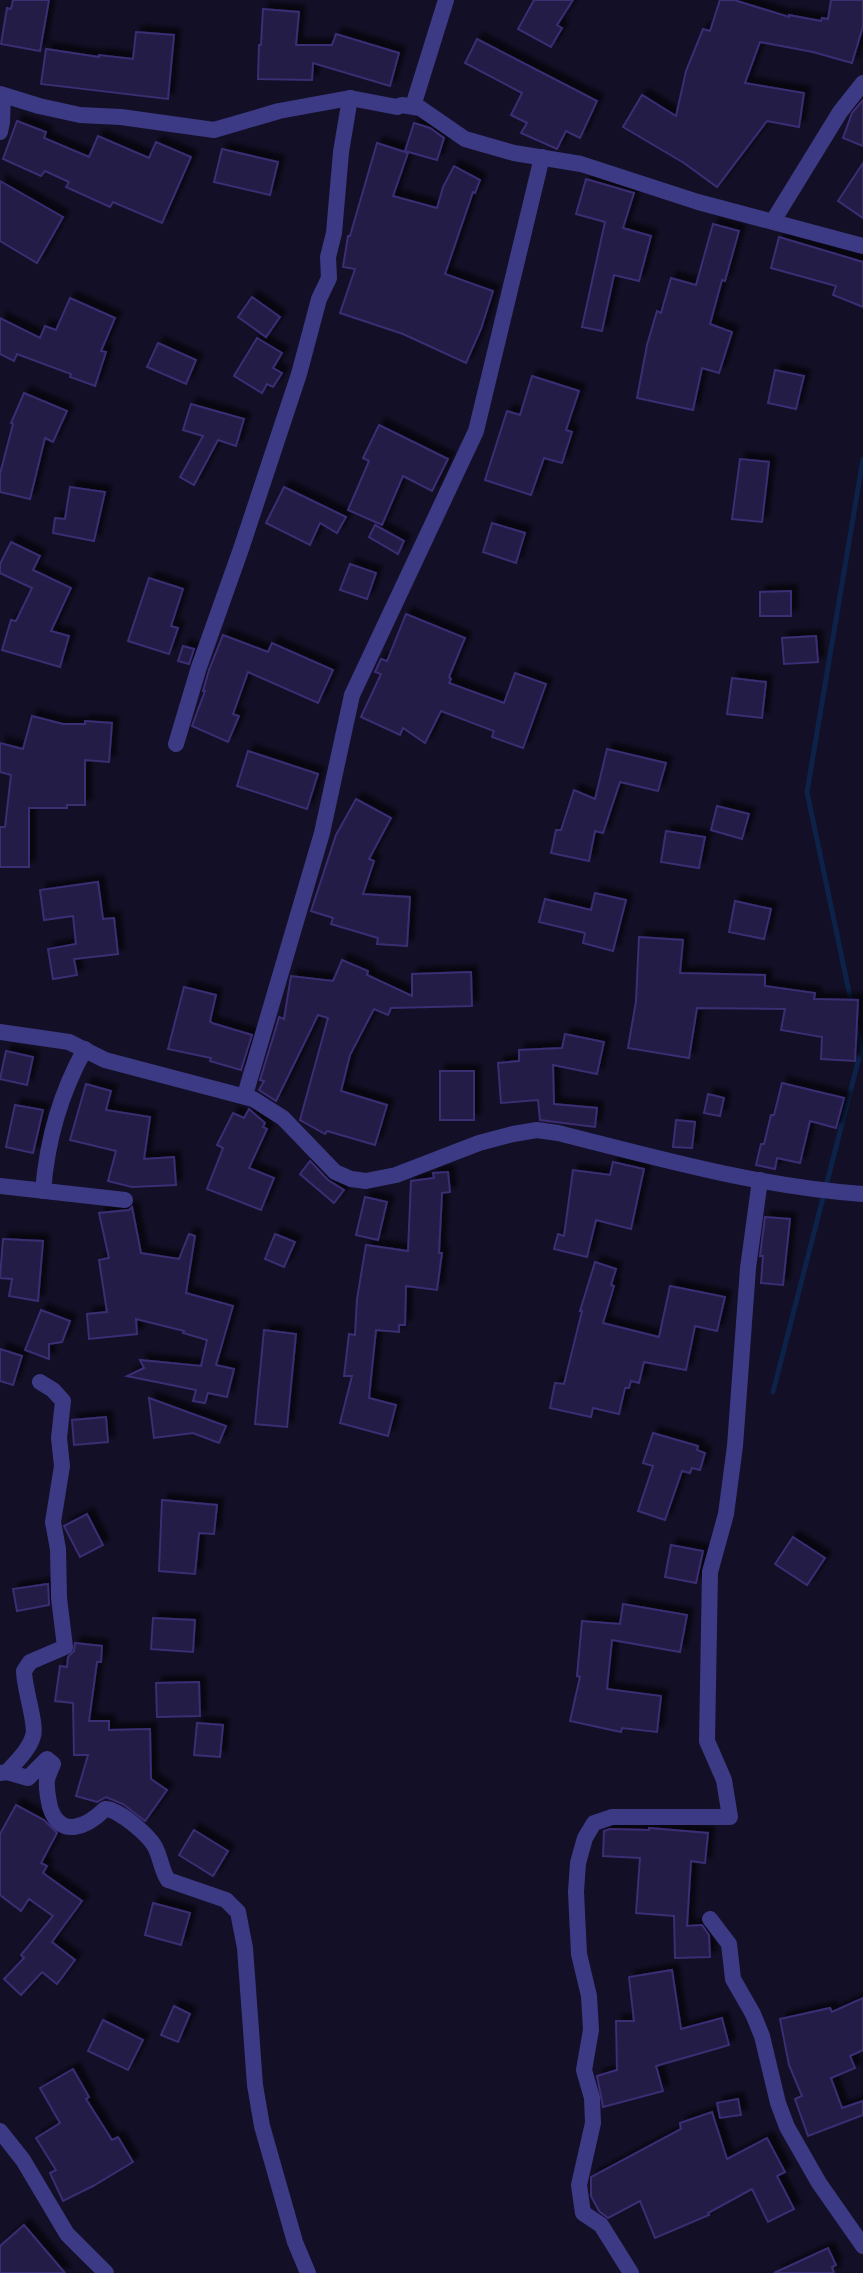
<svg xmlns="http://www.w3.org/2000/svg" width="863" height="2273" viewBox="0 0 863 2273" font-family="'Asap Condensed',sans-serif">
<style>
.lines{fill:none;stroke-linecap:round;stroke-linejoin:round}
.stream{stroke:#0c2248;stroke-width:5}
.building{fill:#241b47;stroke:#3b2d73;stroke-width:2;filter:url(#shadow)}
.street{stroke:#3d3a85;stroke-width:16}
</style>
<defs>
<filter id="shadow"><feDropShadow dx="6" dy="-6" stdDeviation="2" flood-color="#0009"/></filter>
</defs>
<rect width="100%" height="100%" fill="#130f26"/>
<g class="lines">
<g class="stream">
<path d="M852,1006L807,792L863,459"/>
<path d="M773,1392L861,1050L856,1025"/>
</g>
</g>
<g class="building">
<path d="M13,0H49L40,51L1,44L7,8L11,9Z"/>
<path d="M534,0H573L557,25L562,28L551,47L518,29Z"/>
<path d="M720,0H734L789,17V15L821,21L822,18L828,19L831,0H863V26L852,63L813,52L760,42L745,83L804,93L799,127L767,121L717,187L684,163L623,127L642,95L676,116L686,71L703,29L710,31Z"/>
<path d="M263,9L299,12L296,45H332L336,34L399,53L390,86L313,63L312,80L258,79L259,45H261Z"/>
<path d="M136,32L174,35L168,99L41,84L46,49L99,57V55L133,59Z"/>
<path d="M477,39L597,101L580,138L566,131L557,149L521,133L527,123L511,115L522,93L465,63Z"/>
<path d="M863,100V146L843,138L852,113Z"/>
<path d="M17,121L46,132L44,138L89,157L98,136L149,158L156,142L191,157L162,223L113,202L110,207L66,187L69,182L45,171L41,176L3,159Z"/>
<path d="M414,123L430,128L444,138L437,160L405,151Z"/>
<path d="M377,143L408,153L393,196L437,208L443,187L454,166L480,180L475,193L473,192L445,274L493,291L481,329L466,363L403,334L340,313L355,269L343,267L348,236H350Z"/>
<path d="M222,149L278,162L270,195L214,182Z"/>
<path d="M863,163V218L838,201Z"/>
<path d="M586,179L634,193L623,228L651,236L639,281L614,275L602,331L582,327L605,222L576,214Z"/>
<path d="M0,181L63,217L37,263L0,241Z"/>
<path d="M713,224L739,231L725,281L722,280L710,324L732,332L719,373L702,368L693,410L637,398L647,345L657,311L661,313L671,278L696,285Z"/>
<path d="M779,237L863,262V307L833,295L836,286L771,268Z"/>
<path d="M252,297L280,317L266,337L238,317Z"/>
<path d="M70,298L115,318L101,351L106,352L95,386L70,377L71,374L17,354L14,361L0,354V318L40,338L45,326L56,330Z"/>
<path d="M257,338L282,353L273,368L282,373L273,387L267,384L262,393L234,376Z"/>
<path d="M158,343L196,360L186,384L147,367Z"/>
<path d="M775,370L804,376L796,409L768,403Z"/>
<path d="M532,376L579,391L566,430L572,432L562,463L544,458L531,495L485,480L507,411L520,415Z"/>
<path d="M24,393L67,411L53,442L45,438L30,499L0,492V474L13,424L11,423Z"/>
<path d="M191,404L244,419L236,446L218,440L194,485L180,477L203,436L183,430Z"/>
<path d="M379,425L448,459L432,491L403,476L382,525L348,510L369,461L363,458Z"/>
<path d="M740,459L769,462L762,522L732,519Z"/>
<path d="M70,487L105,492L94,541L53,533L55,518L65,519Z"/>
<path d="M284,487L346,517L337,533L320,523L310,545L266,523Z"/>
<path d="M492,523L525,533L516,563L483,552Z"/>
<path d="M375,525L404,541L398,554L369,537Z"/>
<path d="M11,542L40,556L33,570L71,588L51,631L69,636L60,667L2,650L11,620L16,621L32,588L0,573V564Z"/>
<path d="M350,564L376,573L367,599L340,590Z"/>
<path d="M149,578L183,589L171,626L178,628L169,654L128,641Z"/>
<path d="M791,591V616H760V592Z"/>
<path d="M406,614L465,638L449,677L451,679L449,683L504,703L515,673L546,684L523,748L492,737L494,731L441,711L425,743L403,728L400,735L361,717L381,674L375,672L381,659L387,661Z"/>
<path d="M223,635L268,652L272,643L333,670L318,703L248,672L233,714L239,716L228,742L192,726L205,691H203L209,670Z"/>
<path d="M816,636L818,662L784,664L782,638Z"/>
<path d="M183,646L194,649L189,664L178,661Z"/>
<path d="M732,678L766,682L762,718L727,714Z"/>
<path d="M32,716L63,724H85V721L112,723L109,762L85,760V805H67V808H29V867H0V827H5L11,775L0,772V743L23,749Z"/>
<path d="M607,749L666,763L658,791L620,782L603,833L595,831L589,861L551,853L556,830H561L574,790L595,799Z"/>
<path d="M248,751L318,774L307,809L237,786Z"/>
<path d="M356,799L391,818L369,859L374,861L363,894L410,897L407,946L377,944L378,938L331,924L333,918L311,911L336,835Z"/>
<path d="M717,806L749,814L742,839L711,830Z"/>
<path d="M666,831L705,837L699,868L661,862Z"/>
<path d="M98,882L103,919L114,918L118,954L74,959L77,975L53,979L48,949L76,944L73,916L44,920L40,890Z"/>
<path d="M595,893L626,900L613,951L583,943L585,933L539,922L545,899L591,910Z"/>
<path d="M735,901L771,909L764,939L729,932Z"/>
<path d="M639,937L683,940L680,973L765,975V986L815,993L814,999L858,1000L855,1061L821,1059L822,1037L781,1030L785,1009L697,1008L689,1058L628,1048L636,1001Z"/>
<path d="M342,960L368,971L367,975L412,996V974L471,972L472,1006L391,1008L388,1015L374,1009L350,1055L341,1091L387,1105L375,1145L327,1131L325,1134L300,1120L328,1018L318,1015L276,1101L259,1090L264,1081L260,1080L275,1031L279,1017L284,1019L291,976L333,981Z"/>
<path d="M184,987L216,995L210,1021L212,1023L252,1035L241,1070L210,1061L211,1058L168,1049Z"/>
<path d="M565,1034L604,1042L597,1074L553,1065L554,1104L597,1108L595,1127L540,1120L538,1100L501,1103L498,1063L519,1061V1050L562,1048Z"/>
<path d="M6,1051L33,1057L27,1085L0,1079Z"/>
<rect x="440" y="1071" width="34" height="49"/>
<path d="M782,1083L844,1098L836,1128L810,1121L800,1163L777,1158L775,1169L756,1165L761,1144H764L771,1115H774Z"/>
<path d="M86,1084L111,1091L106,1110L150,1117L144,1159L174,1157L176,1185L132,1187L108,1181L116,1151L70,1140Z"/>
<path d="M708,1094L724,1098L720,1116L704,1113Z"/>
<path d="M15,1105L43,1110L33,1153L6,1147Z"/>
<path d="M249,1109L265,1123L263,1127L267,1129L249,1168L274,1178L261,1210L207,1189L223,1148L217,1145L233,1113L244,1118Z"/>
<path d="M676,1120L695,1122L692,1148L673,1147Z"/>
<path d="M310,1161L328,1180L344,1190L334,1203L300,1174Z"/>
<path d="M613,1162L644,1169L631,1229L596,1220L587,1257L554,1249L558,1234L564,1236L573,1170L610,1175Z"/>
<path d="M448,1172L450,1192L442,1193L439,1253H442L437,1290L406,1286L405,1325H399V1332L376,1330L369,1398L396,1405L388,1436L340,1423L352,1376H344L349,1334L355,1335L357,1299L366,1245L408,1251L411,1181L434,1178L433,1173Z"/>
<path d="M365,1197L387,1202L378,1240L356,1235Z"/>
<path d="M132,1207L141,1253L179,1259L189,1234L195,1236L186,1293L233,1306L216,1365L234,1369L227,1397L208,1393L205,1403L193,1401L196,1390L127,1376L144,1368L140,1360L201,1366L207,1340L183,1333L184,1331L136,1319L137,1334L89,1339L87,1314L107,1312L99,1260L109,1258L99,1213L129,1210Z"/>
<path d="M765,1217L790,1219L783,1285L761,1283L763,1256H760Z"/>
<path d="M275,1234L295,1242L284,1267L265,1259Z"/>
<path d="M3,1239L43,1241L38,1301L9,1296L12,1279L0,1278Z"/>
<path d="M595,1262L616,1269L611,1285L614,1286L603,1323L659,1337L670,1286L725,1297L717,1331L695,1326L686,1370L644,1362L639,1383L631,1381L629,1388H625L619,1414L593,1408L591,1417L550,1408L555,1383L564,1384L582,1311H580Z"/>
<path d="M41,1310L70,1321L62,1342L49,1344V1359L25,1350Z"/>
<path d="M264,1330L296,1334L287,1427L255,1424Z"/>
<path d="M0,1349L22,1356L13,1385L0,1381Z"/>
<path d="M149,1398L226,1426L219,1443L193,1433L154,1438Z"/>
<path d="M106,1417L108,1442L74,1445L72,1420Z"/>
<path d="M653,1433L698,1446L697,1450L705,1453L700,1470L692,1468L690,1473L682,1471L665,1520L638,1511L653,1466L643,1463Z"/>
<path d="M162,1500L217,1505L214,1534L199,1533L195,1574L159,1571Z"/>
<path d="M87,1514L103,1545L80,1557L64,1526Z"/>
<path d="M793,1537L825,1558L807,1585L775,1564Z"/>
<path d="M671,1545L703,1551L696,1583L665,1577Z"/>
<path d="M48,1584L49,1605L17,1611L13,1589Z"/>
<path d="M623,1604L687,1615L680,1652L612,1640L607,1689L661,1696L657,1732L622,1728L621,1732L570,1721L580,1677L577,1676L582,1621L620,1624Z"/>
<path d="M153,1618L195,1620L193,1652L151,1649Z"/>
<path d="M75,1643L102,1646L101,1662H97L89,1721H109V1730L150,1729L151,1779L167,1790L145,1821L123,1804L106,1797L97,1802L76,1796L88,1755H74L73,1703L55,1701L60,1666L67,1667L68,1657L74,1651Z"/>
<path d="M199,1682L200,1716L157,1717L156,1683Z"/>
<path d="M197,1723L223,1725L220,1757L194,1755Z"/>
<path d="M16,1805L44,1820L57,1833L41,1863L47,1866L43,1873L82,1901L52,1942L75,1960L57,1984L42,1972L21,1995L4,1979L24,1958L21,1955L53,1916L29,1899L21,1911L0,1895V1834Z"/>
<path d="M649,1828L708,1833L705,1863L691,1861L687,1926L702,1925L709,1935L710,1957L675,1958L674,1916L636,1913L640,1858L603,1856L604,1831L610,1829L649,1830Z"/>
<path d="M194,1830L228,1851L213,1876L179,1855Z"/>
<path d="M153,1903L190,1913L181,1945L145,1935Z"/>
<path d="M672,1970L681,2029L722,2018L729,2045L656,2066L663,2091L603,2107L597,2076L617,2070L616,2021H634L629,1977Z"/>
<path d="M863,1998V2050L850,2056L855,2068L831,2078L842,2108L863,2101V2115L808,2136L795,2099L802,2096L789,2065L780,2019L830,2008L832,2012Z"/>
<path d="M174,2006L190,2014L178,2042L161,2035Z"/>
<path d="M103,2020L143,2040L128,2070L88,2051Z"/>
<path d="M73,2069L89,2097L86,2099L112,2140L118,2137L133,2162L93,2186L63,2201L50,2173L56,2170L36,2138L60,2123L40,2088Z"/>
<path d="M738,2099L741,2115L720,2118L717,2103Z"/>
<path d="M712,2112L727,2159L767,2138L785,2172L777,2176L794,2209L768,2222L752,2189L708,2213L709,2215L655,2238L640,2201L608,2218L599,2211L591,2196V2177L681,2129L680,2123Z"/>
<path d="M24,2225L65,2273H0V2246Z"/>
<path d="M828,2248L836,2265L832,2267L834,2273H774Z"/>
</g>
<g class="lines">
<g class="street">
<path d="M0,94L39,106L80,115L121,117L214,130L279,111L350,98L397,107L402,105L420,108L465,139L514,153L581,164L698,202L863,246"/>
<path d="M413,106L446,0"/>
<path d="M0,132L2,122L3,95"/>
<path d="M773,221L840,112L863,83"/>
<path d="M176,744L199,667L241,549L299,374L319,299L329,278L328,257L334,233L341,152L350,98"/>
<path d="M0,1032L69,1042L105,1060L253,1099L283,1118L335,1172L351,1179L366,1181L396,1175L479,1143L513,1134L537,1130L558,1133C659,1158 759,1187 863,1194"/>
<path d="M245,1095L322,833L352,695L476,431L542,157"/>
<path d="M0,1186L125,1200"/>
<path d="M43,1191C47,1141 61,1092 85,1049"/>
<path d="M7,1772C16,1762 29,1750 33,1736C37,1725 24,1688 24,1671L30,1662L65,1647L59,1598L58,1549L53,1522L62,1466L59,1438L63,1401L53,1390L40,1382"/>
<path d="M0,1773L7,1772L28,1778L47,1759L53,1764C51,1769 48,1775 47,1780C46,1789 48,1798 50,1807C60,1840 88,1826 105,1809C118,1808 151,1837 156,1849C161,1860 162,1871 168,1880L226,1900L238,1912L245,1948L255,2085L262,2126L295,2242L308,2273"/>
<path d="M710,1919L729,1944L733,1979L753,2014L762,2036L778,2103L787,2127L819,2183L863,2246"/>
<path d="M0,2131L23,2160L67,2234L106,2273"/>
<path d="M631,2273L601,2225L583,2213L579,2185L593,2123L592,2098L584,2070L591,2030L589,1996L579,1954L576,1892L578,1863L585,1838L594,1823L612,1817H730L724,1780L707,1741L710,1572L726,1514L735,1446L748,1268L760,1180"/>
</g>
</g>
</svg>
